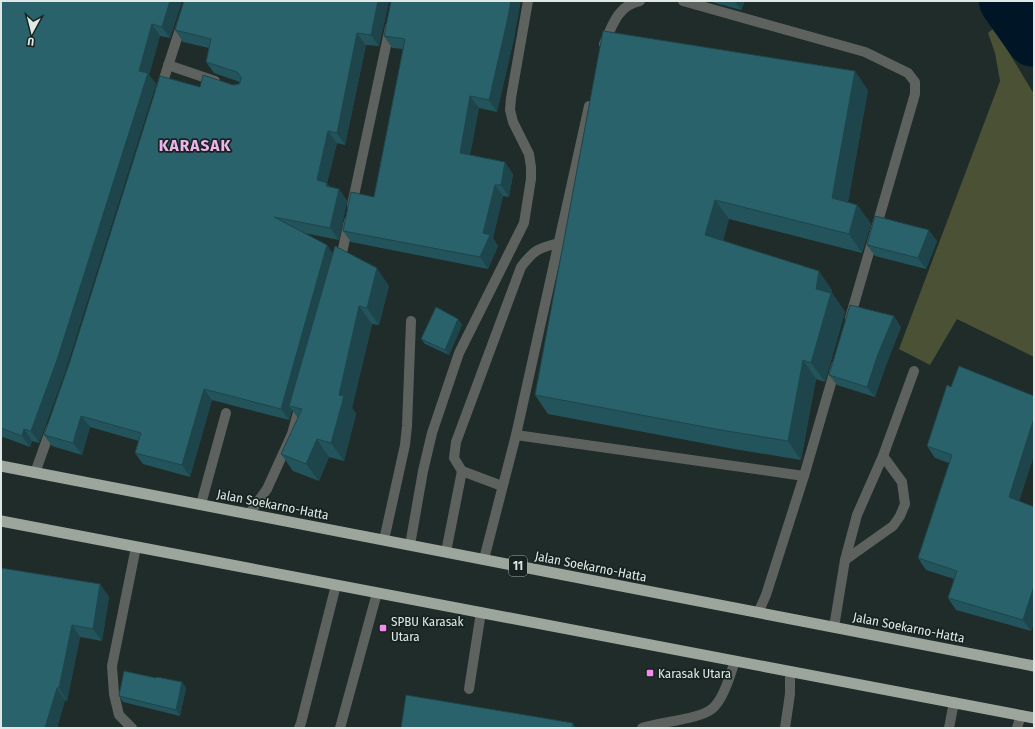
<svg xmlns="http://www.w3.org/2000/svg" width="1035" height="729" viewBox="0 0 1035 729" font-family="'Fira Sans Condensed',sans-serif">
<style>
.green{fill:#4b5135}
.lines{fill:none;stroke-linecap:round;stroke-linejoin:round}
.river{stroke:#001627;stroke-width:56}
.service{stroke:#5e625e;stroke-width:10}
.minor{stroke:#5e625e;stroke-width:10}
.trunk{stroke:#9ca69c;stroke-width:11}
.wall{fill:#23545c}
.shaded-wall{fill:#1d454b}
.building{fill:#29626b;stroke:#1d454b}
.poi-dot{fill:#f489f0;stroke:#162320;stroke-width:1.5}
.labels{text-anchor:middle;stroke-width:3.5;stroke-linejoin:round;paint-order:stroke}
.shield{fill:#162320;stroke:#a3adab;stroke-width:1}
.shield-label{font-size:12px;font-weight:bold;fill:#e0e8e6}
.street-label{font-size:13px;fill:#e0e8e6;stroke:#162320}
.poi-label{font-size:13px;fill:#e0e8e6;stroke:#162320;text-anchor:start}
.district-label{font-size:17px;font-weight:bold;letter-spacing:1px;fill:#eeb3eb;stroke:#162320}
</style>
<rect width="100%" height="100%" fill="#1f2c29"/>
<path class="green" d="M994,28L1034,94V357L957,319L930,365L899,349L1000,81L995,53L988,33Z"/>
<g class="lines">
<path class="river" d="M1007,1L1034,39"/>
<g class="service">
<path d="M683,1L865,52L908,73L915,82V94L850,318"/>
<path d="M604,44C612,26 618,5 640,1"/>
<path d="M516,435L804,476"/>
<path d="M502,486L462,471L454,458L456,442L521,267C534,250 538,248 559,243"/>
<path d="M201,504L226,413"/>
<path d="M384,540L405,445L407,426L411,321"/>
<path d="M446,552L462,471"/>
<path d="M484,559L516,435L589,106"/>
<path d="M845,560L893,526L900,516L905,504L902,482L883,456"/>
<path d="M758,613L766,595L804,476L836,366"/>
<path d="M834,627L845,560L857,515L883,456L914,371"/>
<path d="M469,689L481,612"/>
<path d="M132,728L119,715L114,694L112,666L136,547"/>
<path d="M299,728L301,723L336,585"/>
<path d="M642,728C659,722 702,719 713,708C724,698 730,675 735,661"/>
<path d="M785,728L790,694V671"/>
<path d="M1017,728L1021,715"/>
</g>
<g class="minor">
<path d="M168,65L215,81"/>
<path d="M160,91L189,1"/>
<path d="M352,205L390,27"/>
<path d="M340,262L349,221"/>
<path d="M35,473L51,428"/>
<path d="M249,514L267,489L292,434L300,405"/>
<path d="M410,545L423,471L432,433L459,353L524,223L531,179V167L529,154L513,122L510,110L511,98L528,1"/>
<path d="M340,728L377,593"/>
<path d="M949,728L954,702"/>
</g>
<g class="trunk">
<path d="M1,466L1034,666"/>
<path d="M1,521L1034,718"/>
</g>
</g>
<g class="wall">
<path d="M1,1H182L170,38L160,36L149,75L156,84L65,372L39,443L32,441L30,447L3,437L1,441Z"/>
<path d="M389,1L379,46L366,45L345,145L337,143L327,183L330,187L339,189L347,201L339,240L304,233L327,245L332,253L389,286L379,325L372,324L352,408L356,414L344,461L329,457L319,481L293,471L281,454L298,418L292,410L289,420L212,400L190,477L143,464L135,453L139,441L90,427L82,455L52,446L44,435L200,87L233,85L239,84L240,82L214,73L206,62L209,48L183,42L175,30Z"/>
<path d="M708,1H745L741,10Z"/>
<path d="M603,31L868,90L848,202L857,205L871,224L862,253L729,219L723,240L832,290V293L845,312L825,382L816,379L801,460L734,449L548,414L535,395Z"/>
<path d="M515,34L497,112L479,108L470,155L513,174L509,197L503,196L493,238L498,246L488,269L351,242L343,231L374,197L403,49L392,48L384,36Z"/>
<path d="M937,241L926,269L875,256L867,245Z"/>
<path d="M458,319L462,325L449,355L425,344L421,339Z"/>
<path d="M901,327L886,365L875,397L837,385L829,375Z"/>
<path d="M1034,396V455L1019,501L1034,507V622L1031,631L956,610L948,598L954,579L926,570L918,558L949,463L935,458L927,446Z"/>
<path d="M1,568L100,584L109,597L102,641L80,637L67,701L65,700L57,728Z"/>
<path d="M156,678L182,682L186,688L180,716L123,702L119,696Z"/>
</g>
<g class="shaded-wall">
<path d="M170,1H182L170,38L162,27Z"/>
<path d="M378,1H389L379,46L371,35Z"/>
<path d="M511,1H521L515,34L497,112L489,100Z"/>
<path d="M734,1H745L741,10Z"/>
<path d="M152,24L160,36L149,75L156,84L65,372L39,443L31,431L139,71Z"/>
<path d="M357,33L366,45L345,145L337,133Z"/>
<path d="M855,71L868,90L845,217L832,198Z"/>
<path d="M470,96L479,108L468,164L460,153Z"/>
<path d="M328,131L337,143L327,183L335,194L317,180Z"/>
<path d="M505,162L513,174L509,197L501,185Z"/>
<path d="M495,185L503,196L493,238L498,246L488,269L480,257L483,233Z"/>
<path d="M339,189L347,201L339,240L330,228Z"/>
<path d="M715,200L729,219L719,254L705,235Z"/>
<path d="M857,205L871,224L862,253L849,234Z"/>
<path d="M929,230L937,241L926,269L918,258Z"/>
<path d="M327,245L335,257L289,406L292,410L289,420L281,409Z"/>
<path d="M377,268L389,286L379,325L367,308Z"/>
<path d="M819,271L832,290V293L845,312L825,382L811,363L816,289Z"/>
<path d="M359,306L372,324L352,408L356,414L344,461L331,443L339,395Z"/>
<path d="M894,316L901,327L886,365L875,397L867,387L878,354Z"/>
<path d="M458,319L462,325L449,355L445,350Z"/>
<path d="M803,360L816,379L801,460L788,441Z"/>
<path d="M204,389L212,400L190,477L182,465Z"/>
<path d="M81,416L90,427L82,455L73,443Z"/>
<path d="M1034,418V455L1017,508L1009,497Z"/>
<path d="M24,429L32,441L30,447L22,436Z"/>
<path d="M317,439L329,457L319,481L306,464Z"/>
<path d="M100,584L109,597L102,641L93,629Z"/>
<path d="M1034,586V622L1031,631L1023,620Z"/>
<path d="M72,625L80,637L67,701L59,688Z"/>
<path d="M182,682L186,688L180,716L176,710Z"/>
<path d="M57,688L65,700L57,728H45Z"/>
<path d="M573,723L576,728H572Z"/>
</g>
<g class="building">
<path d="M1,1H170L162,27L152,24L139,71L148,73L57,360L31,431L24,429L22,436L1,428Z"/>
<path d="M184,1H378L371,35L357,33L337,133L328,131L317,180L327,183L326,186L339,189L330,228L274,217L327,245L281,409L204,389L182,465L135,453L141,433L81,416L73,443L44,435L69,364L160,76L200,87L203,75L233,85L239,84L241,80V77L237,72L206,62L211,39L175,30Z"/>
<path d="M391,1H511L507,22L489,100L470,96L460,153L505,162L501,185H495L483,233L490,235L480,257L343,231L351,192L374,197L405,39L384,36Z"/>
<path d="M603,31L855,71L832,198L857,205L849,234L715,200L705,235L819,271L816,289L831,293L811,363L803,360L788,441L721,430L535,395Z"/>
<path d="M875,216L929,230L918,258L867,245Z"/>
<path d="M335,246L377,268L367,308L359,306L339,395L344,396L331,443L317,439L306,464L281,454L302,409L289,406Z"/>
<path d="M850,305L894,316L878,354L867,387L829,375Z"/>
<path d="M436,307L458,319L445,350L421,339Z"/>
<path d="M959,366L1034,396V418L1009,497L1034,507V586L1023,620L948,598L957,571L918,558L952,455L927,446L947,385L951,387Z"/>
<path d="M1,568L100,584L93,629L72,625L59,688H57L45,728H1Z"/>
<path d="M124,671L156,678L157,677L182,682L176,710L119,696Z"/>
<path d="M406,695L573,723L572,728H401Z"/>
</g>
<g class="poi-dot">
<rect x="379" y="624" width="8" height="8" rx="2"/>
<rect x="646" y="669" width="8" height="8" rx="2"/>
</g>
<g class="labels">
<rect class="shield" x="509" y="556" width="18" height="20" rx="3"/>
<g class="shield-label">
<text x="518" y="570">11</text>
</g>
<g class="street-label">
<text transform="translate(273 504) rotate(11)" y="5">Jalan Soekarno-Hatta</text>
<text transform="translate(591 566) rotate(11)" y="5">Jalan Soekarno-Hatta</text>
<text transform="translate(909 627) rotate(11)" y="5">Jalan Soekarno-Hatta</text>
</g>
<g class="poi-label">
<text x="391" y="626">SPBU Karasak<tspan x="391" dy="15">Utara</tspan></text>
<text x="658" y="678">Karasak Utara</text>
</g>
<g class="district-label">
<text x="195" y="151">KARASAK</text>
</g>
</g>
<rect width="1035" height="729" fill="none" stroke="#e0e8e6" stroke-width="4"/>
<g transform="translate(32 32) rotate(187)" stroke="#162320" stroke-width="3" paint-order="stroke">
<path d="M0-3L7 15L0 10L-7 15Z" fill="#e0e8e6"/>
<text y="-6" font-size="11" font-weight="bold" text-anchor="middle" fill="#e0e8e6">U</text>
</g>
</svg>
